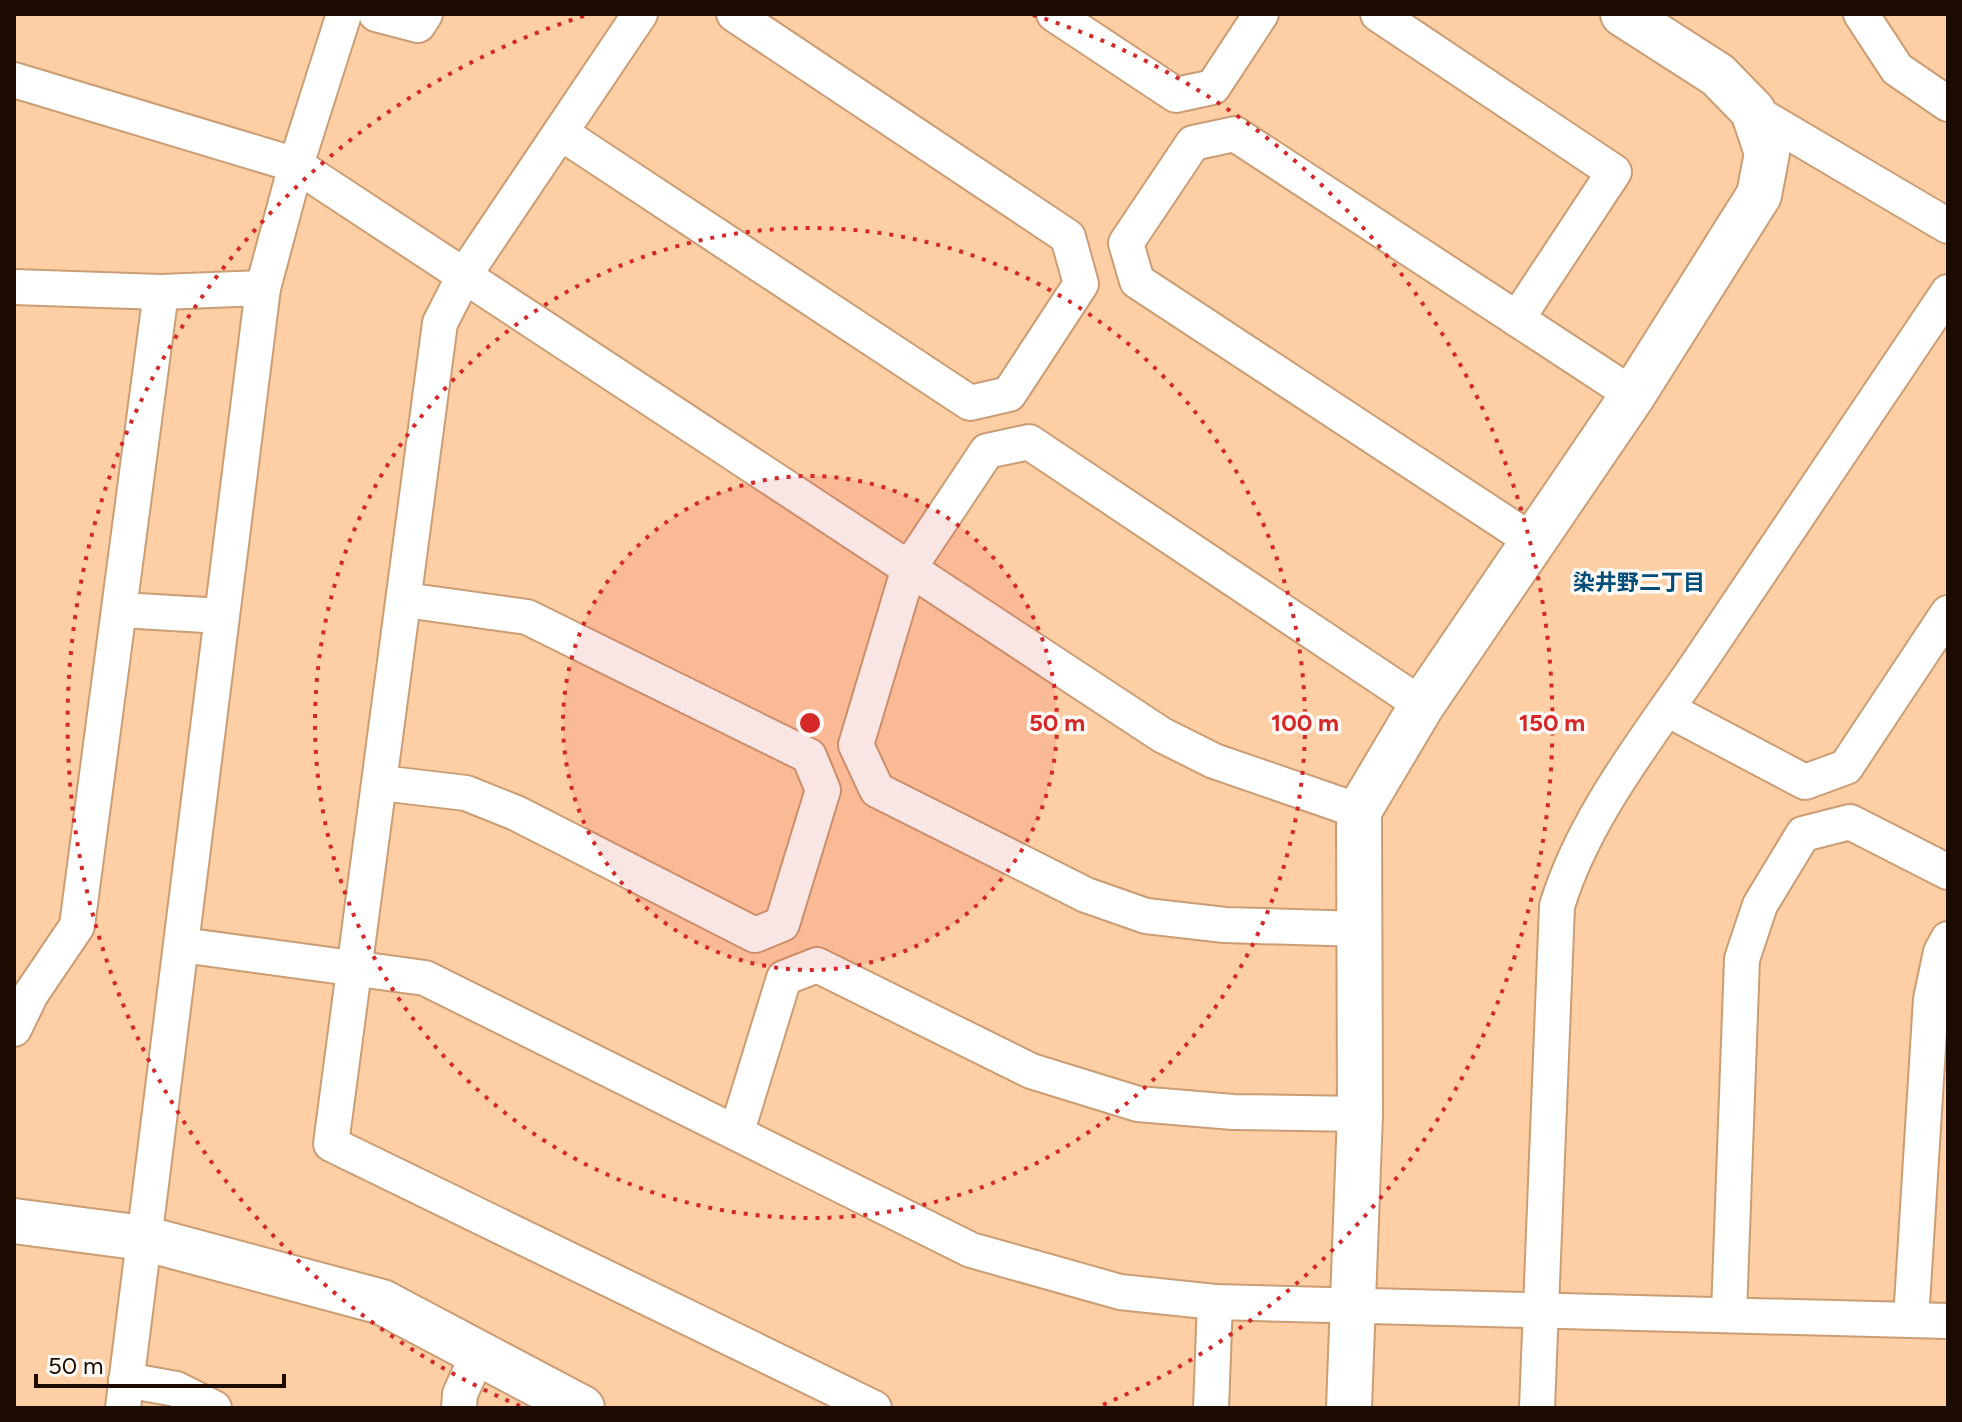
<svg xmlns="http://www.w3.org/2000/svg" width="1962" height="1422" viewBox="0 0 1962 1422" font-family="Figtree,'Noto Sans JP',sans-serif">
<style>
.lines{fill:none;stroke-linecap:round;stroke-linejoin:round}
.street-casing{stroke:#cb9d74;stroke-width:38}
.secondary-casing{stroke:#cb9d74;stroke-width:48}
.street{stroke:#fff;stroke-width:34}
.secondary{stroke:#fff;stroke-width:44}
.ring{fill:none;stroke:#d62828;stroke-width:4;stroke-dasharray:4 8}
.labels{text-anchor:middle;stroke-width:7;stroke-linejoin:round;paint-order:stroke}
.neighbourhood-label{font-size:22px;font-weight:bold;fill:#004d7a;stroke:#fef9f4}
.centre{fill:#d62828;stroke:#fef9f4;stroke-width:4}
.ring-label{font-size:24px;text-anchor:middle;font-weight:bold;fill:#d62828;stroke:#fef9f4;stroke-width:7;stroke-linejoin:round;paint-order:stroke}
</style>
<rect width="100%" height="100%" fill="#fecea4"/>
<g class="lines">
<g class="street-casing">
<g id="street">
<path d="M376,14L418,25L425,14"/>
<path d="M640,14L465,274L440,323L331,1144L874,1408"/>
<path d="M1054,14L1176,95L1213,87L1261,14"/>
<path d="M1378,14L1614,172L1517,319"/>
<path d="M1861,14L1897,69L1948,104"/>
<path d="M14,80L296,165L1162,735L1214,761L1359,811"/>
<path d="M1753,111L1948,226"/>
<path d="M561,133L970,403L1009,394L1081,284L1068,237L734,14"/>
<path d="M14,287L161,292L263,288"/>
<path d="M1534,542L1137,281L1126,243L1193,143L1235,134L1633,395"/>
<path d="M121,610L222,616"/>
<path d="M1667,709L1805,782L1846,767L1948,613"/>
<path d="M381,783L466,793L516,813L755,935L782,924L823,790L809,756L527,617L405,600"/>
<path d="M1362,929L1225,925L1146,916L1086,895L877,790L856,745L909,568L987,451L1029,442L1422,705"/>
<path d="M182,945L425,978L971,1250L1120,1292L1215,1302L1948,1321"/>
<path d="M14,1029L31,994L77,926L161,292"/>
<path d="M737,1131L784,978L817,965L1031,1071L1138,1104L1233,1112L1360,1114"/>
<path d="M1729,1313L1742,959L1760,905L1803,834L1850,822L1948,872"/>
<path d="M1911,1320L1931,999L1941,952L1948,939"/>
<path d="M126,1380L176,1389L214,1408"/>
<path d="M123,1408L263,288L296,165L344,14"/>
<path d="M459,1408L460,1394L479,1352"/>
<path d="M1211,1408L1215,1302"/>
<path d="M1537,1408L1557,906C1585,814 1651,734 1704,655C1785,534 1867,413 1948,292"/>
</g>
</g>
<g class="secondary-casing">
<g id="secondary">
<path d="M14,1221L143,1238L382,1302L582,1408"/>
<path d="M1349,1408L1360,1114L1359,811L1422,705L1633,395L1759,195L1767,153L1753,111L1718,75L1623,14"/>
</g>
</g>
<use href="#street" class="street"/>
<use href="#secondary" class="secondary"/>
</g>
<circle cx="810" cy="723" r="247" fill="#d62828" fill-opacity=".12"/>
<g class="ring">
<circle cx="810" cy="723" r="247"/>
<circle cx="810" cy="723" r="495"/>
<path d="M520 1406A742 742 0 0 1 587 15M1033 15A742 742 0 0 1 1100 1406"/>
</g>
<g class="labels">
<g class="neighbourhood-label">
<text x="1639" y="590">染井野二丁目</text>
</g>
</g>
<circle cx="810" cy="723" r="12" class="centre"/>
<g class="ring-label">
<text x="1057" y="731">50 m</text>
<text x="1305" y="731">100 m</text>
<text x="1552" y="731">150 m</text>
</g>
<rect width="1962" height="1422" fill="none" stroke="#1b0b00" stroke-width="32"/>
<path d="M36 1374v12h248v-12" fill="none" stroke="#1b0b00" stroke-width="4"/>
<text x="48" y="1374" font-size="24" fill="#1b0b00" stroke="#fef9f4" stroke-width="6" paint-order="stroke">50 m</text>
</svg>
